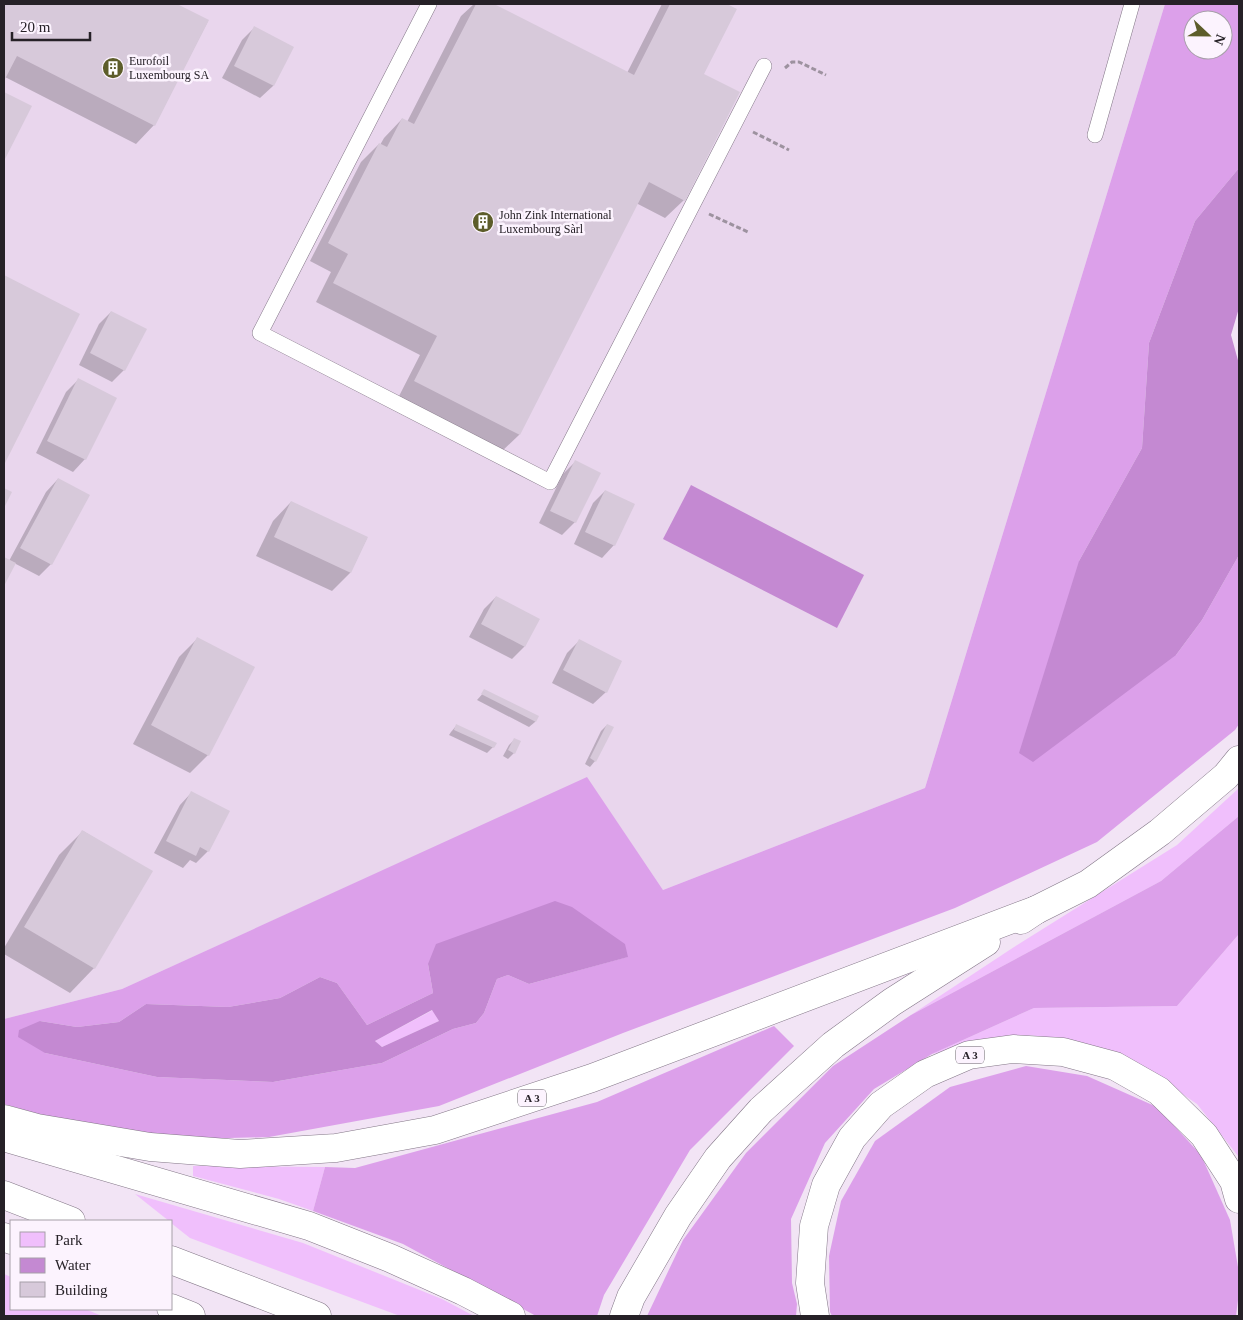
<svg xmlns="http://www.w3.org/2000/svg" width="1243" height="1320" viewBox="0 0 1243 1320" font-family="Georgia,serif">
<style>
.built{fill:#e9d6ed}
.green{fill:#f0bffc}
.forest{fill:#dca0ea;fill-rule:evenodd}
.water{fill:#c489d2;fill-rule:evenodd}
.shadow{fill:#0003}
.building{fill:#d7c9da}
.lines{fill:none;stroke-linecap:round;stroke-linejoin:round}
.lane-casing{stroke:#837787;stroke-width:16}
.highway-casing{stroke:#837787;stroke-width:29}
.path{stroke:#9d929f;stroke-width:3;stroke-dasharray:5 2.5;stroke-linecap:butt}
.lane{stroke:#fff;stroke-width:15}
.highway{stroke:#fff;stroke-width:28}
.labels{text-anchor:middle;stroke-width:5;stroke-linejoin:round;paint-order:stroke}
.shield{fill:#fcf3fe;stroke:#666068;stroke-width:1}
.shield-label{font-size:11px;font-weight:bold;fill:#262127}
.poi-label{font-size:12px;fill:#262127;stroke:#fcf3fe;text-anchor:start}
</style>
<rect width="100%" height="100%" fill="#f2e4f5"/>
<path class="built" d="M4,4H1165L925,788L663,890L587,778L122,989L4,1019Z"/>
<g class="green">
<path d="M1239,788V816L1161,881L911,1015L1011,949L1177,845Z"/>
<path d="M1239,934V1161L1238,1156L1197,1104L1140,1065L1094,1047L1031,1035L932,1054L1034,1008L1177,1006Z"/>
<path d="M433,1010L439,1021L382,1047L375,1041Z"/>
<path d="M193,1166L325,1167L313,1211L279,1199L193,1176Z"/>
<path d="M135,1194L303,1243L442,1299L474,1316H400L190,1238L171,1223V1221H169Z"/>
<path d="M4,1274L11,1277V1309H85L102,1316H4Z"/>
</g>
<g class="forest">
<path d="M1165,4H1239V168L1195,221L1149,343L1142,448L1079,561L1176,655L1202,620L1239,555V724L1235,730L1097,842L955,908L623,1033L439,1106L269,1137L193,1139L152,1134L42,1115L4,1104V1019L122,989L587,777L663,890L925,788ZM1193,20H1223V50H1193ZM627,957L529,984L508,975L497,979L484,1013L476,1023L453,1029L382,1063L273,1082L157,1077L45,1053L40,1021L77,1027L119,1022L146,1004L228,1007L280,998L320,977L337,983L367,1025L433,993L428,964Z"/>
<path d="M1239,816V934L1177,1006L1034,1008L932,1054L874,1089L825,1143L791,1219L792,1283L797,1304L796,1316H647L683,1240L746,1153L833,1066L911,1015L1161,881Z"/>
<path d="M774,1026L794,1046L690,1150L604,1295L597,1316H536L403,1244L313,1211L325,1167L355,1168L597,1102Z"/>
<path d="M1026,1066L1087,1076L1157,1107L1201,1155L1230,1220L1239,1273V1292L1236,1316H832L830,1312L829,1256L841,1201L875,1141L950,1087Z"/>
</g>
<g class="water">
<path d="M1239,168V308L1231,335L1239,364V555L1202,620L1176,655L1033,762L1019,753L1079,561L1142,448L1149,343L1195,221Z"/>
<path d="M691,485L864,575L837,628L663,539Z"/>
<path d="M555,901L572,907L625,944L628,957L529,984L508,975L497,979L484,1013L476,1023L453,1029L382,1063L273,1082L157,1077L45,1053L18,1037L19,1030L40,1021L77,1027L119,1022L146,1004L228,1007L280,998L320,977L337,983L367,1025L433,993L428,964L436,944ZM432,1010L439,1021L382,1047L375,1041Z"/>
</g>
<g class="shadow">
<path d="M4,4H174L208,21L154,125L136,144L5,77L4,79Z"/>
<path d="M474,4H492L627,73L662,4H724L735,10L702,75L684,200L665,218L636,203L519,435L500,453L397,400L420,355L316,302L331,272L310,261L361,162L379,144L380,145L384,138L402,119L407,122L461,16Z"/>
<path d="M254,28L292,48L273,86L260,98L222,78L242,40Z"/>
<path d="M4,93L30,106L4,158Z"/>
<path d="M4,276L78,314L4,462Z"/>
<path d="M111,312L124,370L112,382L79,365L99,324Z"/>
<path d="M78,380L115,398L85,459L73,472L36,453L66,392Z"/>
<path d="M575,462L599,474L575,522L562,535L539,523L563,474Z"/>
<path d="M58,479L51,564L39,576L14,563L4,583V558L9,561L46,492Z"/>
<path d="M605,491L614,545L602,558L574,544L593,503Z"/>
<path d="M291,502L367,538L350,573L332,591L256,556L273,521Z"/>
<path d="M496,597L538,619L524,647L512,659L469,637L484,609Z"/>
<path d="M197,639L208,755L190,773L133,744L179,657Z"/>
<path d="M579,641L606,692L593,704L552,683L567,653Z"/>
<path d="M485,691L537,717L535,722L529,727L477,700Z"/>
<path d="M607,725L595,761L590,767L585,764L601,731Z"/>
<path d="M456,726L493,747L487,753L449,735L451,732Z"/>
<path d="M515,739L514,753L508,759L503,756L509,745Z"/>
<path d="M192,792L208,851L196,863L190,860L183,868L154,853L180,805Z"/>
<path d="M83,831L151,872L94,968L70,993L4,954V948L59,855Z"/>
</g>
<g class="building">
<path d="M4,4H177L209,20L155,126L17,56L4,81Z"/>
<path d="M476,4H494L634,75L670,4H727L737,9L704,74L740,92L685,201L649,182L520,435L414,381L437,336L333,283L348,254L328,243L379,143L387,147L402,118L414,124Z"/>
<path d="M254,26L294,47L274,86L234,66Z"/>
<path d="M4,92L32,106L4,161Z"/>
<path d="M4,275L80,314L4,465Z"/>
<path d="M111,311L147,329L125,371L90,353Z"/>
<path d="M78,378L117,398L86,460L47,441Z"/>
<path d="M575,460L601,473L576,523L550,511Z"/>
<path d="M58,478L90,495L52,565L20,548Z"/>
<path d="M4,488L12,492L4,508Z"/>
<path d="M605,490L635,504L615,546L585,532Z"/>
<path d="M291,501L368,537L351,573L274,537Z"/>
<path d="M4,557L16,563L4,586Z"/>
<path d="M496,596L540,619L525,647L481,624Z"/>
<path d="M197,637L255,667L209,756L151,725Z"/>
<path d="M579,639L622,661L607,693L563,670Z"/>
<path d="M484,689L539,716L536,722L481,694Z"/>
<path d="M456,724L497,743L494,748L454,730Z"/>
<path d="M607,724L614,727L596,762L590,758Z"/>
<path d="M514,738L521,741L515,754L508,750Z"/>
<path d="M191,791L230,811L209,852L200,847L196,856L166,841Z"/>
<path d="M82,830L153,871L95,969L24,927Z"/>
</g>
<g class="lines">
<g class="lane-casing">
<g id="lane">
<path d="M429,4L260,333L550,482L764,66"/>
<path d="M1095,135L1132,4"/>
</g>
</g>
<g class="highway-casing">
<g id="highway">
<path d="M1021,920L1036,910L1088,884L1160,832L1226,776L1239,760"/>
<path d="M4,1119L37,1128L150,1147L240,1154L336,1148L435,1130L592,1078L1036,910"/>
<path d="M7,1138L309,1226L390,1258L463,1291L511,1316"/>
<path d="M4,1195L71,1221"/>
<path d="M4,1237L11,1240"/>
<path d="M171,1260L317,1316"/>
<path d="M171,1308L191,1316"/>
<path d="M624,1316L631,1297L678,1216L718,1158L761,1110L833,1045L892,1002L986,942"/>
<path d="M815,1316L810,1283L814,1226L826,1185L852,1138L881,1105L925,1074L969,1055L1013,1049L1063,1052L1115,1066L1159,1091L1204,1135L1234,1181L1239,1199"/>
</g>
</g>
<g class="path">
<path d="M785,68L792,62H799L826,75"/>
<path d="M753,132L789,150"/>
<path d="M709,214L748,232"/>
</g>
<use href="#lane" class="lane"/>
<use href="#highway" class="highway"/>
</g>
<defs>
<g id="building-disc" transform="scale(1.125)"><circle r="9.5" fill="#5d5d2a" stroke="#fcf3fe"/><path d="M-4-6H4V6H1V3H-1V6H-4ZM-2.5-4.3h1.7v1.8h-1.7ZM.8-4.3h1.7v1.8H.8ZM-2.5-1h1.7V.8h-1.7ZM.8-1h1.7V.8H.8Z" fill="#fff"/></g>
</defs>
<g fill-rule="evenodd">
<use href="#building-disc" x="113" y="68"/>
<use href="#building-disc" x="483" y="222"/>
</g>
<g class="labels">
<g class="shield">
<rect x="956" y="1046.5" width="28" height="17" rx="4"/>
<rect x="518" y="1089.5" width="28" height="17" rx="4"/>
</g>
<g class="shield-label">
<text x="970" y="1059">A 3</text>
<text x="532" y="1102">A 3</text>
</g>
<g class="poi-label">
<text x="129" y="65">Eurofoil<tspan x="129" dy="14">Luxembourg SA</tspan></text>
<text x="499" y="219">John Zink International<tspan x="499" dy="14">Luxembourg Sàrl</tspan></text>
</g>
</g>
<rect width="1243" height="1320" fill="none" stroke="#262127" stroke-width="10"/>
<rect x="10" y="1220" width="162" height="90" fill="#fcf3fe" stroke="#a69fa8"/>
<rect x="20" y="1232" width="25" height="15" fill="#f0bffc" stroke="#a69fa8"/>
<text x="55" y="1245" font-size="15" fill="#262127">Park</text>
<rect x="20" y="1258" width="25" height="15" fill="#c489d2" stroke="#a69fa8"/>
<text x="55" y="1270" font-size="15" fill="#262127">Water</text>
<rect x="20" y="1282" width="25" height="15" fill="#d7c9da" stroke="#a69fa8"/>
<text x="55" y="1295" font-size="15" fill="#262127">Building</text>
<g transform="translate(1208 35) rotate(112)"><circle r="24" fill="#fcf3fe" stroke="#a69fa8"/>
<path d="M0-4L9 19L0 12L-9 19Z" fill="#5d5d2a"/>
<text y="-8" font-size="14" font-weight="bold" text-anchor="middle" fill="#262127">N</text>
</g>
<path d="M12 32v8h78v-8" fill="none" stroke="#262127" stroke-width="2.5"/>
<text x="20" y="32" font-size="15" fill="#262127" stroke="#fcf3fe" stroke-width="4" paint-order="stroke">20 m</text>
</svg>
